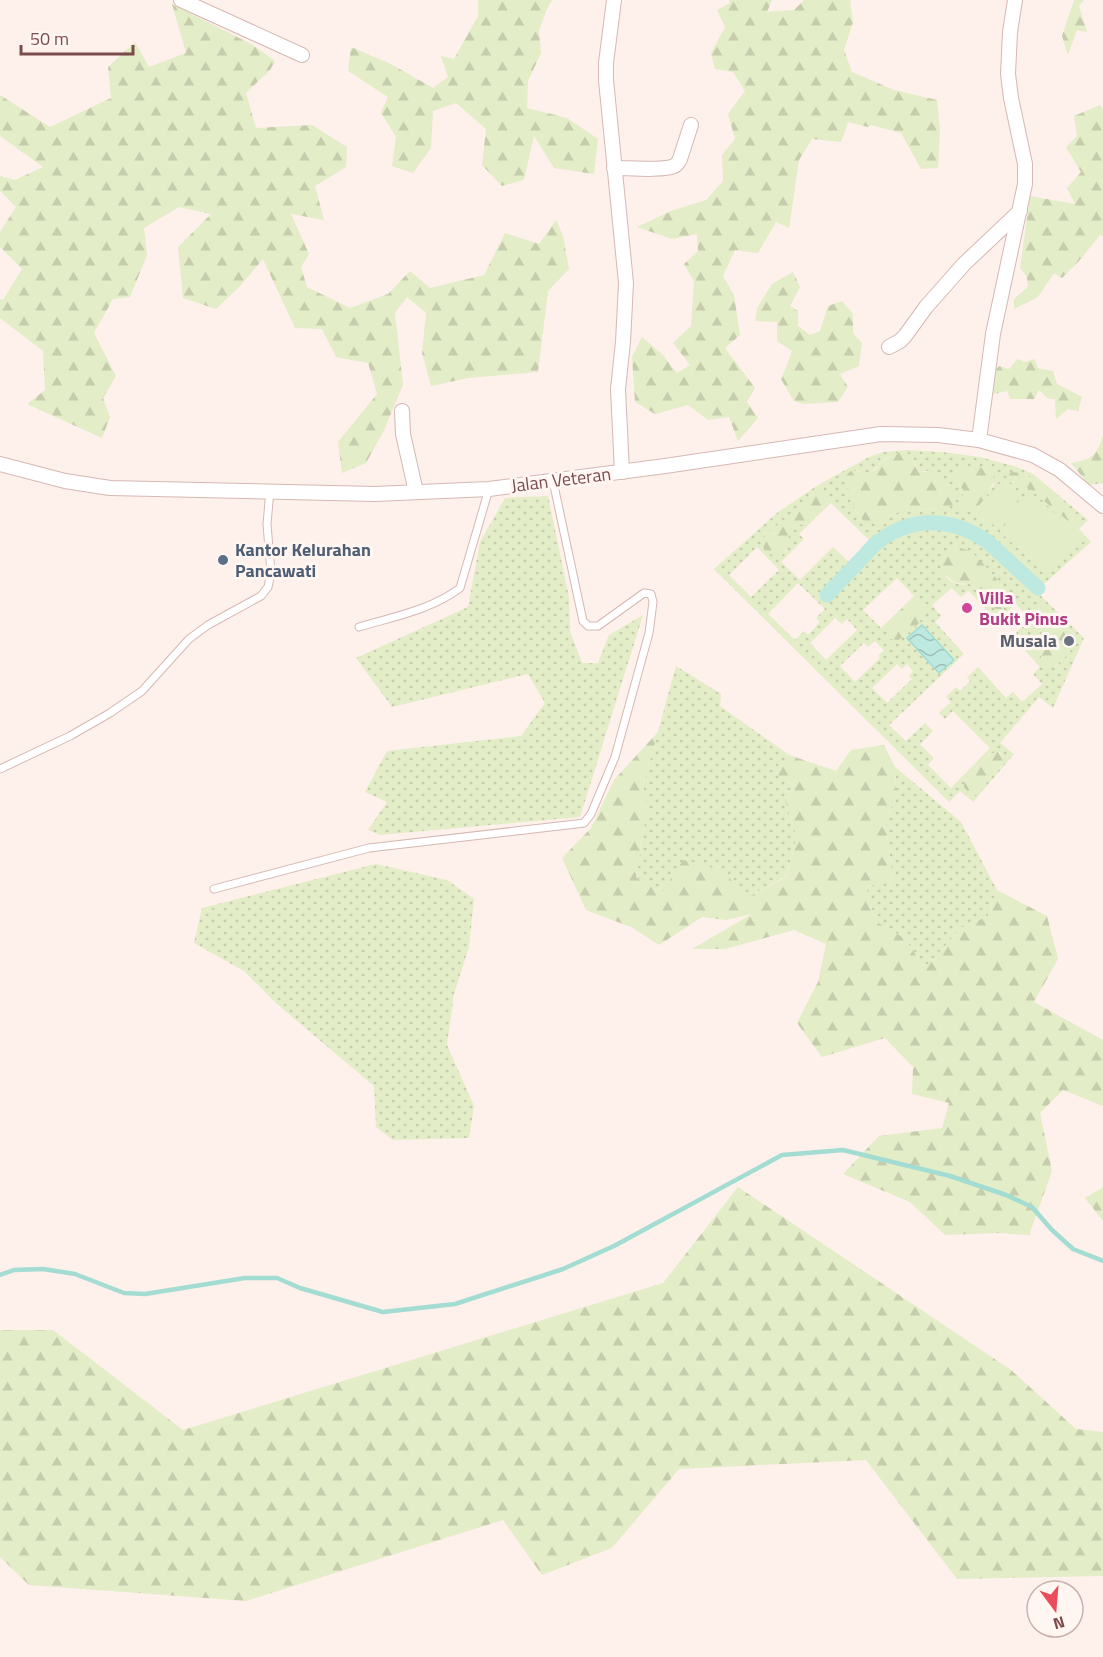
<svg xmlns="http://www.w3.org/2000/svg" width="1103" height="1657" viewBox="0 0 1103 1657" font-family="'Titillium Web',sans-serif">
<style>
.grass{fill:url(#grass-dots);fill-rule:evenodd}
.forest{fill:url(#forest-firs)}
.garden{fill:#e3edc7}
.water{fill:url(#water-waves);stroke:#a2dcd2;stroke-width:1.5}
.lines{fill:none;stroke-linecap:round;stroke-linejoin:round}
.stream{stroke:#a2dcd2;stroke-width:4.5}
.canal{stroke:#bde9e1;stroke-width:15}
.lane-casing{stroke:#d6b8b4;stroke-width:9}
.street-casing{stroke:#d6b8b4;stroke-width:16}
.lane{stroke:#fff;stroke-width:7}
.street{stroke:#fff;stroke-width:14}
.service-dot{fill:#5c6f8a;stroke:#fff6f2;stroke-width:2}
.hotel-dot{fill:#d1479c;stroke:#fff6f2;stroke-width:2}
.worship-dot{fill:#6b7280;stroke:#fff6f2;stroke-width:2}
.labels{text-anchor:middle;stroke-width:6;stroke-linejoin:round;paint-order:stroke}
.street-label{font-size:18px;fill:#7b4c4b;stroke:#fff6f2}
.service-label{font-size:18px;font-weight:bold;fill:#4e5e75;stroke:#fff6f2;text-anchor:start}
.hotel-label{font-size:18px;font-weight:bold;fill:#b23c85;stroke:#fff6f2;text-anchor:start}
.worship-label{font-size:18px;font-weight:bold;fill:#5b616d;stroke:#fff6f2;text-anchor:end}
</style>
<defs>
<pattern id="grass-dots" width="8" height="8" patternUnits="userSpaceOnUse" patternTransform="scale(1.5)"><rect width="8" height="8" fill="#e3edc7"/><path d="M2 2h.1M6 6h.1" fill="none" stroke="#c6cdac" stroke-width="1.8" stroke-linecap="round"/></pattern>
<pattern id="forest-firs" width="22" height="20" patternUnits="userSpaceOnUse" patternTransform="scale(1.5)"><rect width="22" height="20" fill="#e3edc7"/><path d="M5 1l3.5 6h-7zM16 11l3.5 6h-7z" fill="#c6cdac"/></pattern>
<pattern id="water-waves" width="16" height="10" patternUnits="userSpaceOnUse" patternTransform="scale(1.5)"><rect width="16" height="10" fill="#bde9e1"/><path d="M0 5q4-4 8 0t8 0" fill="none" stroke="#9fbfb8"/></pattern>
</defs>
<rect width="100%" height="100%" fill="#fef0ea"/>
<g class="grass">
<path d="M907,450L942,452L980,457L1017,467L1033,474L1088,520L1079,529L1091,542L1036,591L1084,638L1053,708L1039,697L1000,743L1014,754L973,802L960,791L949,802L714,569L777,513L818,485L869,457L883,452ZM897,453L914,460L919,472L928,471L950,490L949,507L904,511L893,514L878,521L864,520L856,512L846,481L856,470C872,477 873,469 883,460C887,457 893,455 897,453ZM970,466L987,469L994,485L978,507L962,508L963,490L955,476V471ZM828,501L822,508L789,533L786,552L766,534ZM831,503L870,541L849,562L833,547L800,580L781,562L804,539L799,534ZM757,547L779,570L751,597L729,575ZM941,561L996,578L1007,600L989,603L970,584C966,584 963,585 959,584C948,583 940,571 941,561ZM897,578L914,596L881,628L863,610ZM798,583L825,609L816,618L820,622L808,635L804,631L795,640L768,614ZM952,588L961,597L969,591L997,621L1016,604L1030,620L1012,636L1040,667L1033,674L1042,684L1022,702L1013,692L1006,698L978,667L967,677L970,681L960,691L956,687L946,697L951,702L939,713L945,719L953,711L990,748L951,788L928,765L934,758L920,744L933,731L925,723L906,741L889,725L964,654L935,622L941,616L932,605ZM1039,608L1048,611L1074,633L1076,644L1055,667L1042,653L1046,643C1043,630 1031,621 1039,608ZM835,618L842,624L847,619L857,630L826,660L810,643ZM875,641L884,650L878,656L880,658L855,682L840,666L864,643L868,647ZM897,664L902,669L907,664L913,671L909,676L912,679L887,703L872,688ZM1000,752L1003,755L1002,766L991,776L977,794L964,783L965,780L986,757L989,754Z"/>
<path d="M548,496L569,597L570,631L582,663H598L609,635L643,615L580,817L380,835L368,830L387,802L365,792L387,751L521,736L545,703L528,674L392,707L356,658L468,607L480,542L505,498Z"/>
<path d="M676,666L721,694L720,706L789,755L778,775L794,785L784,797L797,837L786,876L746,898L724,871L663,891L636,877L647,808L643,786Z"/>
<path d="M895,767L961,822L997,890L988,916L961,928L925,968L904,938L875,921L866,887L893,880L885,820L896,798Z"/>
<path d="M376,864L447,880L474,899L469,947L454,994L447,1045L474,1106L469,1138L393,1140L376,1127L374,1086L277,1004L244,971L194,943L202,908Z"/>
</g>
<g class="forest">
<path d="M478,0H552L546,11L539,31L541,53L528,81L527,108L567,118L598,139L594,174L554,168L534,136L524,180L502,186L482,165L486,129L456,103L433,111L431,148L413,173L392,166L396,137L381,113L388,97L348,71L351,47L391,64L433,88L448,77L441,56L454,59L478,16Z"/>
<path d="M729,0H772L767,12L794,10L804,0H851L850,1L853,22L844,50L852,72L894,90L937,100L940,131L938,168L921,169L901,133L871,125L868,127L848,122L841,142L812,139L799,160L789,228L776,222L758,253L735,250L723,276L734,295L740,335L725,348L755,388L747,402L758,418L738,441L729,417L708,420L688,405L655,414L635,402L632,357L642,337L663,355L677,373L690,365L673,343L691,326L694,281L684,264L698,251L697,234L672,239L637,227L671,211L706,200L723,181L722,155L735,139L728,114L745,91L733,72L715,69L711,53L725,27L717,10L730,3Z"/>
<path d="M1074,0H1084L1079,6L1087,32L1077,30L1068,55L1062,36Z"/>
<path d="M172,4L253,45L275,61L270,70L246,93L256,128L312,125L347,147L346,167L315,186L324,220L291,214L309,254L301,267L307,287L350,308L388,294L410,271L430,288L484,275L505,233L539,244L556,220L563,236L569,269L548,291L538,372L468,378L431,386L422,353L426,313L407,297L395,313L403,385L384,430L366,463L342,473L338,442L377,394L368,363L336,357L322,329L295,328L263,259L241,285L216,309L183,298L178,247L211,214L179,207L144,228L147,255L130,297L113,299L94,333L116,376L103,398L110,417L102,438L27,404L45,390L43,351L0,318V299L3,300L22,269L0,247V232L16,207L0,191V176L15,180L43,167L0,136V95L50,127L111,98L108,67L135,42L149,67L186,53Z"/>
<path d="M1100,105L1103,110V236L1100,235L1079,261L1062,278L1054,273L1038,297L1014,309V299L1028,287L1027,277L1020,268L1030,196L1075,204L1067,188L1081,172L1066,147L1077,136L1074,116Z"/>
<path d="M793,272L800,287L790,306L798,311V326L810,335L820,331L828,306L842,301L853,314V333L862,343L859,366L840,374L848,387L838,402L804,404L794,401L781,379L787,365L792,351L777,341V322L755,321L757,308L772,284Z"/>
<path d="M1017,359L1025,362L1035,359L1038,368L1053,371L1057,384L1082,397L1078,411L1068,409L1056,419L1055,399H1048L1039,390L1034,399H1010L1007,391L993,394L990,376L999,366L1009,369Z"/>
<path d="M1103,435V483L1089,485L1071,463C1091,460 1097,456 1103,435Z"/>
<path d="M897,453C916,452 911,460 919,472H934L946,486L956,493L957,499L953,505L949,507L904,511L893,514L878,521H864C852,510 850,492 845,478C852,464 858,475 870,472C877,470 878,464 884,460C888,457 893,455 897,453Z"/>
<path d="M970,466C977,467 988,467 992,473C999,481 982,504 975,509C971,512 971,511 966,512L962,508L963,490L955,476V471Z"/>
<path d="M1010,472C1035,471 1062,502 1080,518L1082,522L1081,526H1074L1030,489C1020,483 1014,491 1007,477Z"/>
<path d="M823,491L829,496C826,510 801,524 789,533L787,547L782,556C773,557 766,553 762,545L763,539L766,534L819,492Z"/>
<path d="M955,546L970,551L978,558L996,578L1007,600L1005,606L1002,609H996L970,584L955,583L944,574L940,566L941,561L947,550Z"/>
<path d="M919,599L923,602C929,619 911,632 898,640L890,639L885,630C889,619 908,600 919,599Z"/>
<path d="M1039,608C1041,608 1042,608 1044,608C1049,610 1075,633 1076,637C1079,646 1058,666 1050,669C1033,662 1044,654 1046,643L1035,618Z"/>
<path d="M1021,633C1033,632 1041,643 1039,655H1033L1019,641L1018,635Z"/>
<path d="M658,732L643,786L647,808L636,877L663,891L683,860L724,871L746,898L786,877L797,837L784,797L794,785L778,775L789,755L836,771L851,750L884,745L895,767L896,798L885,820L893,880L866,887L875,921L904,938L925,968L961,928L988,916L997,890L1047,916L1058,959L1034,1002L1103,1040V1106L1063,1090L1040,1113L1052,1171L1029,1235L998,1233L945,1235L910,1202L843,1174L879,1136L942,1128L949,1103L912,1094L913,1067L885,1038L822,1057L797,1023L818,982L826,944L794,930L725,949H692L752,914L726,920L702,917L659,945L631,927L586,910L562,858L591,828L614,780Z"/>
<path d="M998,752L1004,756V763L991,776L981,791L974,796L969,794L964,787C964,776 971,773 978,766C985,759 987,754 998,752Z"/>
<path d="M738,1187L1011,1370L1076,1429L1103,1432V1576L957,1579L866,1460L679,1469L612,1548L542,1575L503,1520L246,1601L29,1585L0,1557V1330H53L183,1430L663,1283Z"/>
<path d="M1103,1187V1221L1085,1198Z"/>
</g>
<g class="garden">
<path d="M1000,483L1020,497L998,528L978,515Z"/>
<path d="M1029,491L1085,540L1046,574L1000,532Z"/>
</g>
<path class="water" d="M922,625L954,660L939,673L907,638Z"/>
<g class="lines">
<path class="stream" d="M0,1275L14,1270L43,1269L75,1274L124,1293L145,1294L245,1278H277L300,1288L383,1312L455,1304L563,1269L614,1246L782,1155L843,1150L950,1176L1006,1195L1032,1207L1052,1230L1073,1249L1103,1261"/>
<path class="canal" d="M827,595C839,582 851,570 863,557C868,552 873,545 879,541C914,515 953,518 988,542L1038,588"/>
<g class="lane-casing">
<g id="lane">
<path d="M359,627C392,617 431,610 460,588L489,489"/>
<path d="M0,769L70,736L110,713L142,691L189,639L208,625L261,596L268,587L271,573L267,524L270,490"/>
<path d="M214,889L369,848L576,824L584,823L591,814L615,757L649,633L653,602L651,594L644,593L598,626H588L583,621L553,481"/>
</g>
</g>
<g class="street-casing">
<g id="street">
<path d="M181,0L302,55"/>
<path d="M614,0L606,63V80L626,283L623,342L618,389L622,472"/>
<path d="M614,168C628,168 663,171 674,166C678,164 678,162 680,159L691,125"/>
<path d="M889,347L900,341L905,336L926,307L964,264L1020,211"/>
<path d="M402,411L403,434L416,492"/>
<path d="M979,440L993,334L1025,184V164L1011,98L1008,74L1010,32L1015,0"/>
<path d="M0,464L65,481L110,488L375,494L489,489L665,466L881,434L938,435L979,440L1033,455L1060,470L1103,506"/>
</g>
</g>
<use href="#lane" class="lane"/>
<use href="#street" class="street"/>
</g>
<circle class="service-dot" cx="223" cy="560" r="6"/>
<circle class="hotel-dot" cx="967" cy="608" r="6"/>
<circle class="worship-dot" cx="1069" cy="641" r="6"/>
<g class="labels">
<g class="street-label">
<text transform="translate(561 480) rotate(-7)" y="6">Jalan Veteran</text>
</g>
<g class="service-label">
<text x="235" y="556">Kantor Kelurahan<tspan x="235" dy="21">Pancawati</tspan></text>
</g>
<g class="hotel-label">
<text x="979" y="604">Villa<tspan x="979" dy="21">Bukit Pinus</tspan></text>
</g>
<g class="worship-label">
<text x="1057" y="647">Musala</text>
</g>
</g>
<g transform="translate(1055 1609) rotate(164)"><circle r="28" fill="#fff6f2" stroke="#cab2af" stroke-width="1.5"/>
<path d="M0-4.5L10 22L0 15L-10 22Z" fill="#ec4b5c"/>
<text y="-9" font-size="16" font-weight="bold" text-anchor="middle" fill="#7b4c4b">N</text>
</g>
<path d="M21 45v9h112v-9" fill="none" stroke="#7b4c4b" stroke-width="3"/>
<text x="30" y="45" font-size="18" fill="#7b4c4b" stroke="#fff6f2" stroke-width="4.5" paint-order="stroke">50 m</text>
</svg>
